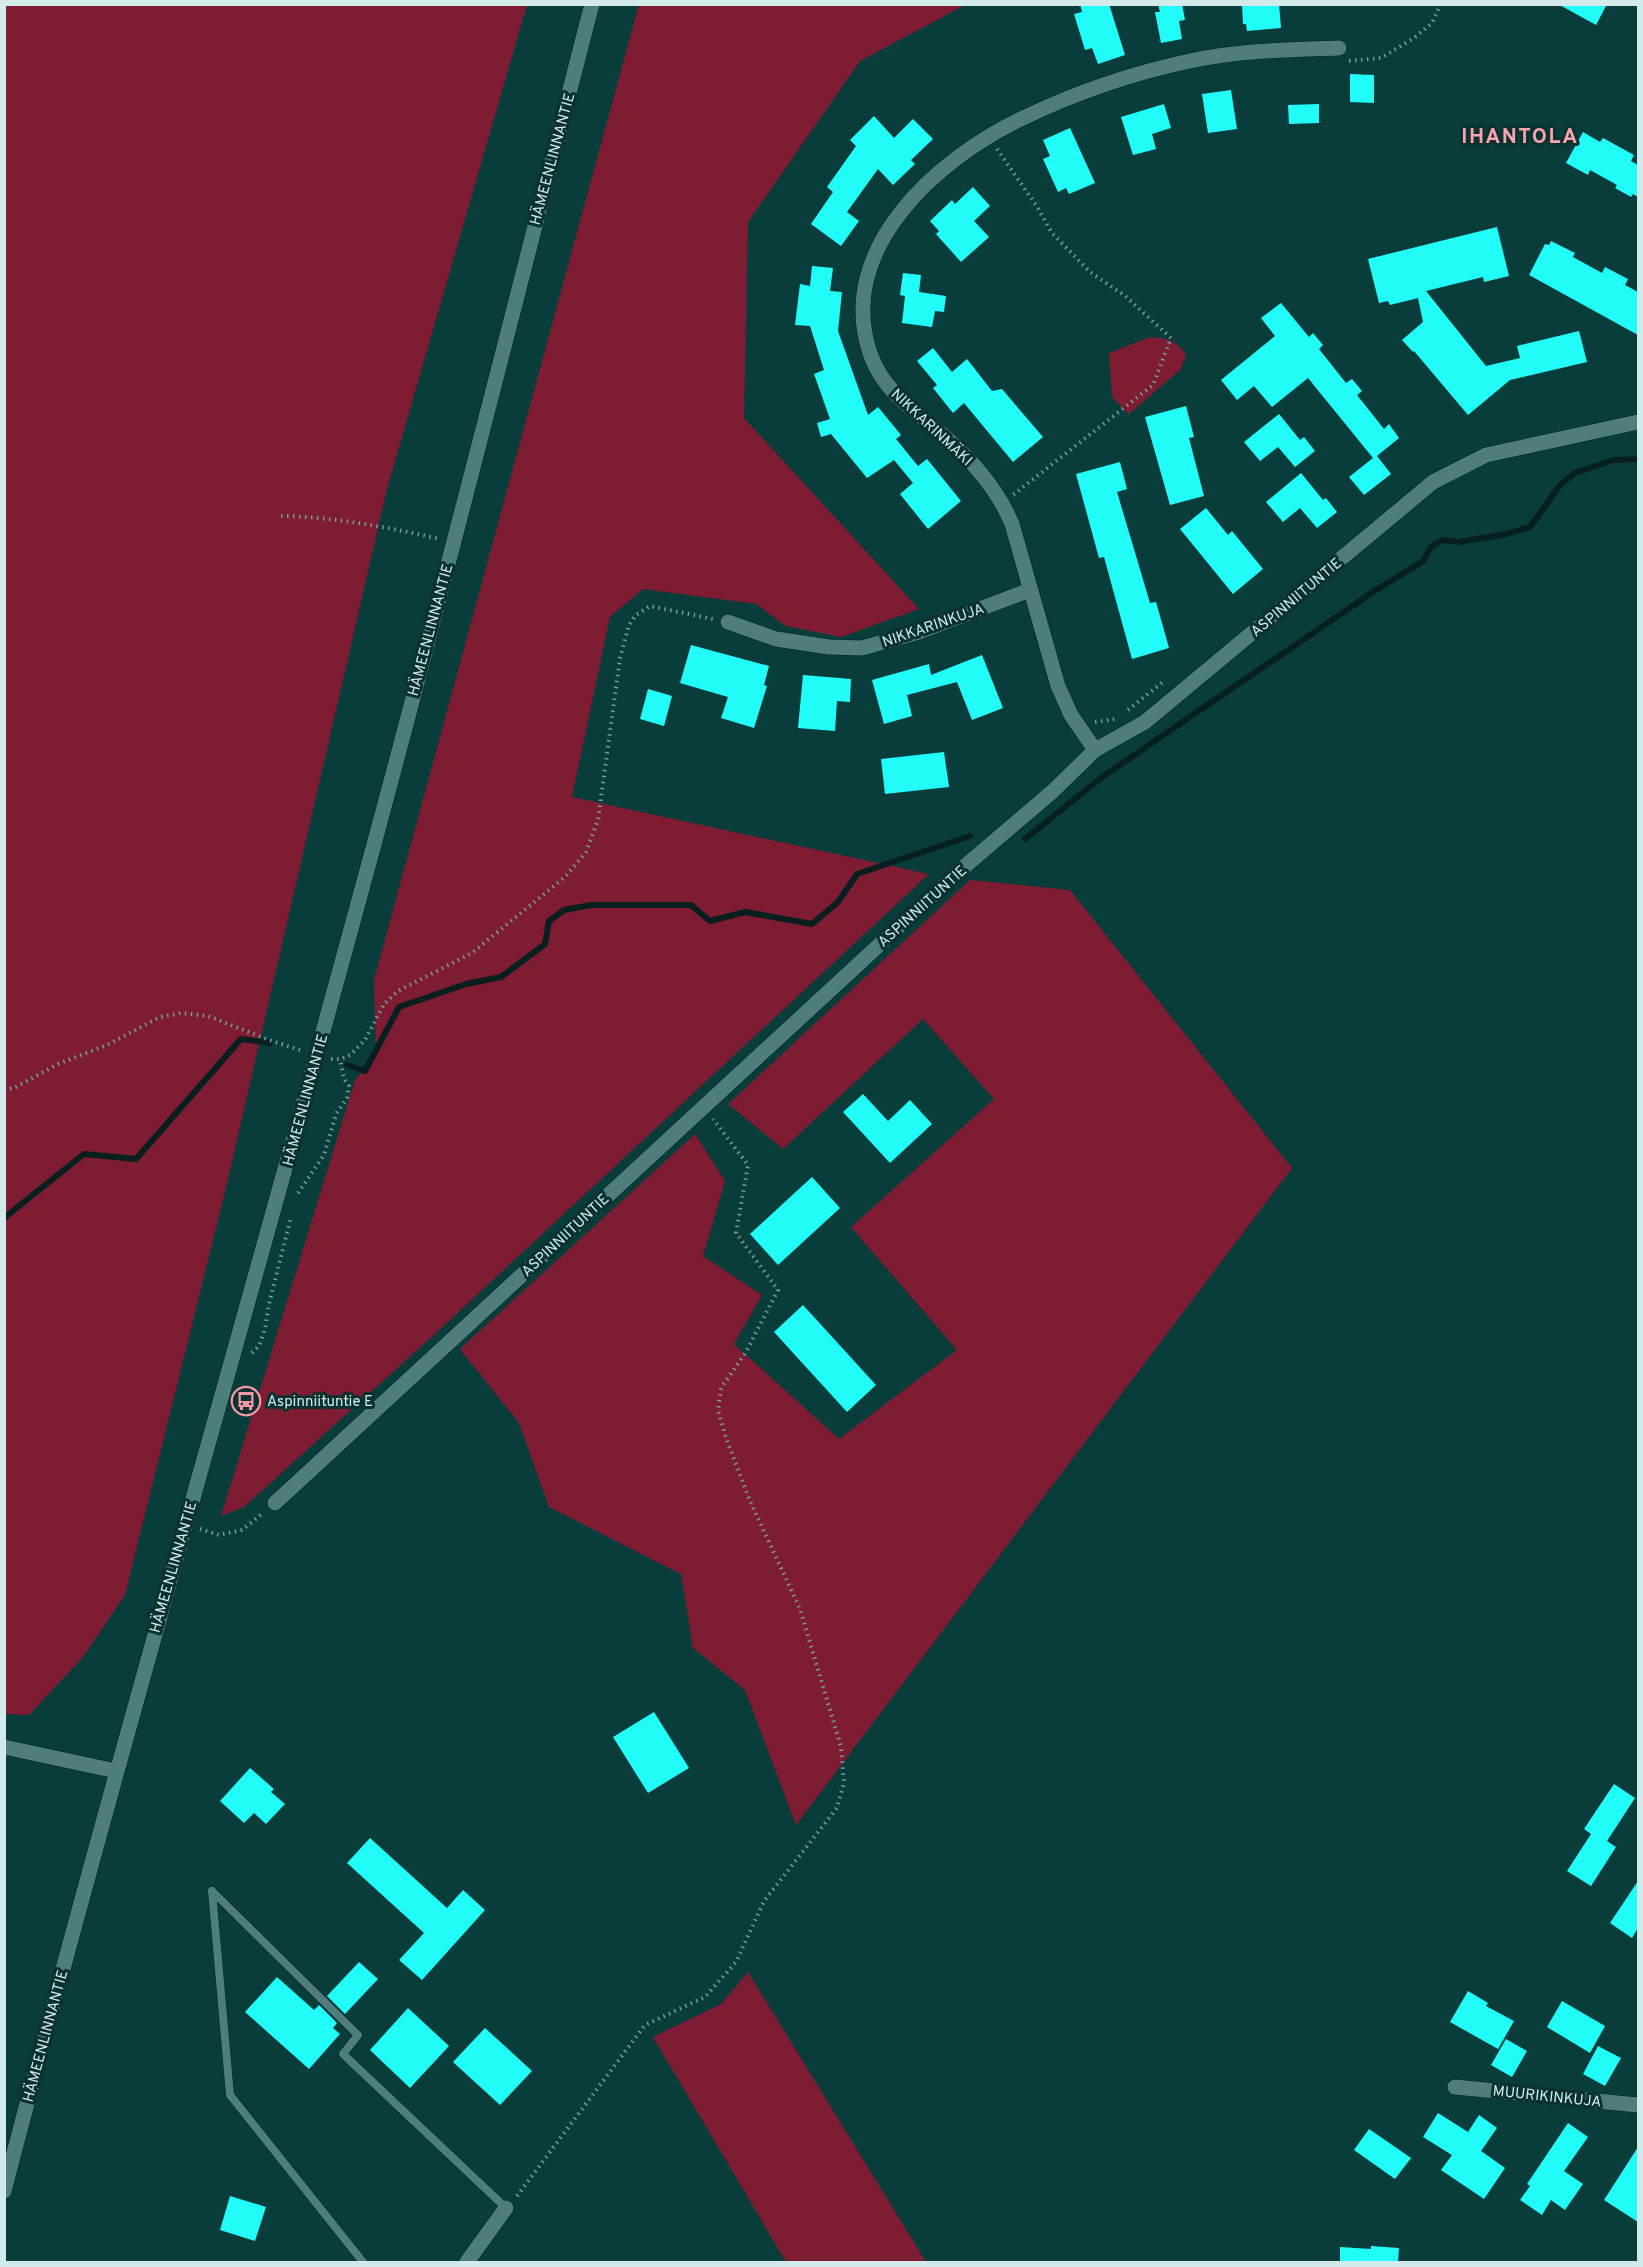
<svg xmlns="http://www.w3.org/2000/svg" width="1643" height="2267" viewBox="0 0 1643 2267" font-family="Overpass,sans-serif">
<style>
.green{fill:#7e1c32}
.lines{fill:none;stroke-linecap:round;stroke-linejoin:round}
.stream{stroke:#071f1e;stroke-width:6}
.building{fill:#22fcf9}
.service-casing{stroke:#022;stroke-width:9}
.minor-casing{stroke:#022;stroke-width:16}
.secondary-casing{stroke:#022;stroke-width:16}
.path{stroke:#769c9b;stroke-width:4;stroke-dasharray:1.5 4.5;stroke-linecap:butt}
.service{stroke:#4d7d7c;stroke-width:8}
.minor{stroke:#4d7d7c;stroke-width:15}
.secondary{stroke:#4d7d7c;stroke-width:15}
.labels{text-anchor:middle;stroke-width:6;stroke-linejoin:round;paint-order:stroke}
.street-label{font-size:15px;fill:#d2ebea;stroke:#0b3131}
.poi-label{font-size:15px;fill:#d2ebea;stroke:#0b3131;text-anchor:start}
.district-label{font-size:21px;font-weight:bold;letter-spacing:1.5px;fill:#f8a4ac;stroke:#0b3131}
</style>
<rect width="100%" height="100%" fill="#083d3c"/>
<g class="green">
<path d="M639,4L965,5L860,61L748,222L744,418L919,609L841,637L786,626L756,604L643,589L610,617L572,797L929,874L437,1332L244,1507L221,1516L355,1080L376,1055L374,980Z"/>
<path d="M4,5H527L387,489L225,1192L125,1595L83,1657L29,1715L4,1714Z"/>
<path d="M1150,337C1167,338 1176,341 1186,354L1181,369L1129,414L1112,397L1109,353Z"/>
<path d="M970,880L1070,890L1292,1168L796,1825L745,1690L693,1648L681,1574L549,1507L519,1423L460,1349L695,1134L725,1181L703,1256L762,1295L734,1344L839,1439L957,1350L851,1227L994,1099L923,1019L783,1149L728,1104Z"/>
<path d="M748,1972L926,2262H786L653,2037L721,2004Z"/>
</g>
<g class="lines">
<g class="stream">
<path d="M1025,839L1102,777L1373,592L1423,561L1431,547L1442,540L1459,542L1506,534L1530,527L1560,485L1575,473L1613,460L1638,459"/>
<path d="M347,1065L365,1071L399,1007L466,984L501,977L545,944L549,921L564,910L591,905H691L710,921L745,912L812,924L838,902L857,874L970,836"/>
<path d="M4,1218L84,1154L136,1159L241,1039L270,1043"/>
</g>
</g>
<g class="building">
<path d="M1080,4H1109L1125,55L1098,64L1092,48L1085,50L1074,14L1082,12Z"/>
<path d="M1158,4H1182L1185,20L1179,21L1182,39L1161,43L1155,12H1160Z"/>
<path d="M1242,4H1279L1281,28L1247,31L1246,24H1243Z"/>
<path d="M1558,4H1607L1596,25Z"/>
<path d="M1350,74L1374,75V103L1350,102Z"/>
<path d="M1231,90L1237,129L1208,133L1202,94Z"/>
<path d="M1164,104L1171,128L1152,134L1156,149L1133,155L1121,117Z"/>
<path d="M1319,104V123L1289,124L1288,105Z"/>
<path d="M874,116L894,138L913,119L933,139L911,160L915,164L893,185L878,169L847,212L859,221L841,246L811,224L833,192L827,187L856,146L850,140Z"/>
<path d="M1070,128L1095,183L1069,194L1066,188L1058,192L1043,159L1050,156L1043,140Z"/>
<path d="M1583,132L1600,142L1603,138L1634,155L1631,161L1638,165V197L1633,194L1631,197L1615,188L1617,185L1590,170L1588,175L1566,163Z"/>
<path d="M973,187L990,206L974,221L989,237L961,262L936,234L939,231L930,221L952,200L955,204Z"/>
<path d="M1497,227L1509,276L1484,282L1483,277L1426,291L1486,366L1520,358L1517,346L1579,331L1587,362L1510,380L1468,415L1414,351L1413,352L1402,340L1423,322L1418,298L1390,305L1388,301L1379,303L1368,259Z"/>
<path d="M1551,241L1575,253L1573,257L1602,273L1605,267L1628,279L1625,285L1638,292V335L1529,275L1545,244L1549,245Z"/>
<path d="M812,266L833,268L830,291L842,292L838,331L868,415L878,407L901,435L896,439L918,466L927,459L961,501L928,529L900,494L913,483L894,460L867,478L831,434L821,437L817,423L830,419L814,374L824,370L810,326L795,325L800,284L810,286Z"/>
<path d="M903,273L921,275L919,292L946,296L944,312L935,311L932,327L902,323L905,296L900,295Z"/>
<path d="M1281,303L1309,337L1313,333L1323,345L1319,349L1346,383L1352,379L1362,391L1357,395L1384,429L1389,424L1399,438L1377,456L1391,474L1364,495L1349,477L1373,458L1308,378L1272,407L1254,386L1237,400L1221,380L1275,336L1261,318Z"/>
<path d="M933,348L952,372L967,359L992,391L1002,389L1043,437L1013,462L964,403L953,413L933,388L937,385L917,361Z"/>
<path d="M1186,406L1194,437L1189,438L1204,496L1170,505L1145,417Z"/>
<path d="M1279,414L1300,440L1304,437L1315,451L1295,467L1278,447L1260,461L1244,442Z"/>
<path d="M1120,462L1127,489L1117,492L1150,603L1156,602L1169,648L1132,659L1104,557L1099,558L1076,474Z"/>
<path d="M1301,473L1323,500L1326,498L1337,512L1317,528L1300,508L1283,522L1266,502Z"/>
<path d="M1206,508L1228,535L1232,531L1263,569L1233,594L1180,529Z"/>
<path d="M691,645L769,666L764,685L767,686L754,728L721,718L728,697L680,683Z"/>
<path d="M982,655L1003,708L972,720L957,682L907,695L912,716L884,724L872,680L929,664L931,675Z"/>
<path d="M803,675L851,679L850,702L837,701L835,731L798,728Z"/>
<path d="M648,689L672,696L664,726L640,719Z"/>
<path d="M944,752L949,787L885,794L881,759Z"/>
<path d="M863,1094L888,1121L910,1100L932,1124L890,1163L843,1112Z"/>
<path d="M812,1177L840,1208L778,1265L750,1234Z"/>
<path d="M803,1305L876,1385L847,1412L774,1332Z"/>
<path d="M654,1712L689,1768L648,1793L613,1737Z"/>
<path d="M250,1768L274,1789L271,1792L285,1804L266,1824L254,1813L244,1823L220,1801Z"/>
<path d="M1614,1784L1635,1798L1607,1841L1616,1847L1591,1886L1567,1871L1591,1834L1584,1829Z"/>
<path d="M370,1838L447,1908L463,1890L485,1910L422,1980L399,1960L424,1933L347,1863Z"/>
<path d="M1638,1881V1928L1632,1938L1610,1923Z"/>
<path d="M359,1962L378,1979L345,2014L327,1996Z"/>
<path d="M277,1977L314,2010L319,2005L337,2023L333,2028L340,2034L309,2069L245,2012Z"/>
<path d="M1468,1991L1488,2003L1486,2006L1514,2021L1498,2049L1450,2022Z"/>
<path d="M1562,2001L1605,2026L1590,2053L1547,2027Z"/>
<path d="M408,2008L449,2046L410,2088L370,2050Z"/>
<path d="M485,2028L532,2071L500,2105L453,2062Z"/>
<path d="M1506,2039L1527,2051L1512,2077L1491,2065Z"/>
<path d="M1598,2046L1621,2058L1605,2086L1583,2074Z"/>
<path d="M1438,2113L1468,2132L1479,2115L1497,2128L1481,2151L1505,2168L1484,2199L1441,2170L1452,2155L1423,2137Z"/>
<path d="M1568,2123L1588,2137L1564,2171L1583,2184L1565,2210L1551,2200L1542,2215L1520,2200L1530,2186L1527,2184Z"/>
<path d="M1369,2129L1411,2158L1395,2179L1354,2150Z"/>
<path d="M1638,2147V2222L1604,2200Z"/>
<path d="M230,2196L266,2207L255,2241L220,2230Z"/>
<path d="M1371,2246L1399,2248L1398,2262H1340V2247L1371,2249Z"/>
</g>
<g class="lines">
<g class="service-casing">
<g id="service">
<path d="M212,1891L358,2035L343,2054L506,2208"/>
<path d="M212,1891L230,2095L363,2262"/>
</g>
</g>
<g class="minor-casing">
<g id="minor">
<path d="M728,622L776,639L829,647L862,648L919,632L1030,590"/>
<path d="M1095,750L1071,715L1058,686L1012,524C997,488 972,460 943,435C914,410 885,393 871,356C833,250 937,159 1023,118C1075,93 1133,73 1190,61C1239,50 1289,50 1339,48"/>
<path d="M275,1503L957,873L1053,791L1095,750L1145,722L1433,482L1486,455L1638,422"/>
<path d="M4,1747L116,1771"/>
<path d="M1455,2087L1638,2105"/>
<path d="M467,2262L506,2208"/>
</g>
</g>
<g class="secondary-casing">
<path id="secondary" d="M4,2191C117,1758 243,1328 360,896C441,600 515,302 592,4"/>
</g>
<g class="path">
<path d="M1349,61L1381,58L1414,38L1432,23L1441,4"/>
<path d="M997,149L1036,205L1052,233L1090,272L1124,295L1171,338L1153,385L1013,495"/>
<path d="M281,516C335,517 387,527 440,539"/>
<path d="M1128,710L1164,681"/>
<path d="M1095,722L1115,719"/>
<path d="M331,1059H340L350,1055L365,1040L384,1004L398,991L472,953L566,876L586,852L598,820L620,658L629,625L636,615L650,606L713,619"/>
<path d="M4,1090L14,1088L58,1064L107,1045L160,1017L181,1013L208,1016L269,1040L300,1050"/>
<path d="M298,1193L324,1155L336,1114L347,1098L349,1086L344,1079L340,1059"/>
<path d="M252,1353L259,1346L265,1329L269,1304L291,1217"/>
<path d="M200,1529L219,1535L242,1530L263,1513"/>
<path d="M517,2196L645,2025L705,1997L736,1962L764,1901L837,1808L844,1783L841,1747L800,1609L750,1501L726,1438L718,1410L721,1388L746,1352L778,1290L736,1233L748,1165L713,1119"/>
</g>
<use href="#service" class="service"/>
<use href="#minor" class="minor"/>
<use href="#secondary" class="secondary"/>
</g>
<defs>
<g id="bus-ring" transform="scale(1.5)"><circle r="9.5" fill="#0b3131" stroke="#f49aa3" stroke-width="1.5"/><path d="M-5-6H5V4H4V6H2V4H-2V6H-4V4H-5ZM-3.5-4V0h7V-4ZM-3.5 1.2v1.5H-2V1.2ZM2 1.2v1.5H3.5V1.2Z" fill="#f49aa3"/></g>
</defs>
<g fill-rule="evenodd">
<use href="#bus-ring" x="246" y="1401"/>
</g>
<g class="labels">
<g class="street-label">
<text transform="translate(552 159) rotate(-75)" y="5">HÄMEENLINNANTIE</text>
<text transform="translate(932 427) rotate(43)" y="5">NIKKARINMÄKI</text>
<text transform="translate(1296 597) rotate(-40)" y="5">ASPINNIITUNTIE</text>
<text transform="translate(933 625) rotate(-19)" y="5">NIKKARINKUJA</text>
<text transform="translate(430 630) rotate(-75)" y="5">HÄMEENLINNANTIE</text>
<text transform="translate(922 906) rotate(-42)" y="5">ASPINNIITUNTIE</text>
<text transform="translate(305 1100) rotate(-75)" y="5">HÄMEENLINNANTIE</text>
<text transform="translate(565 1235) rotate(-43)" y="5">ASPINNIITUNTIE</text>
<text transform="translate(173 1567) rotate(-74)" y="5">HÄMEENLINNANTIE</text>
<text transform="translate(45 2036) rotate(-75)" y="5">HÄMEENLINNANTIE</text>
<text transform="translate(1547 2096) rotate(6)" y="5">MUURIKINKUJA</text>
</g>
<g class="poi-label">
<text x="267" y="1406">Aspinniituntie E</text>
</g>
<g class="district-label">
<text x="1520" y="143">IHANTOLA</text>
</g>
</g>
<rect width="1643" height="2267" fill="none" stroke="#d2ebea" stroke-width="12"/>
</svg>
